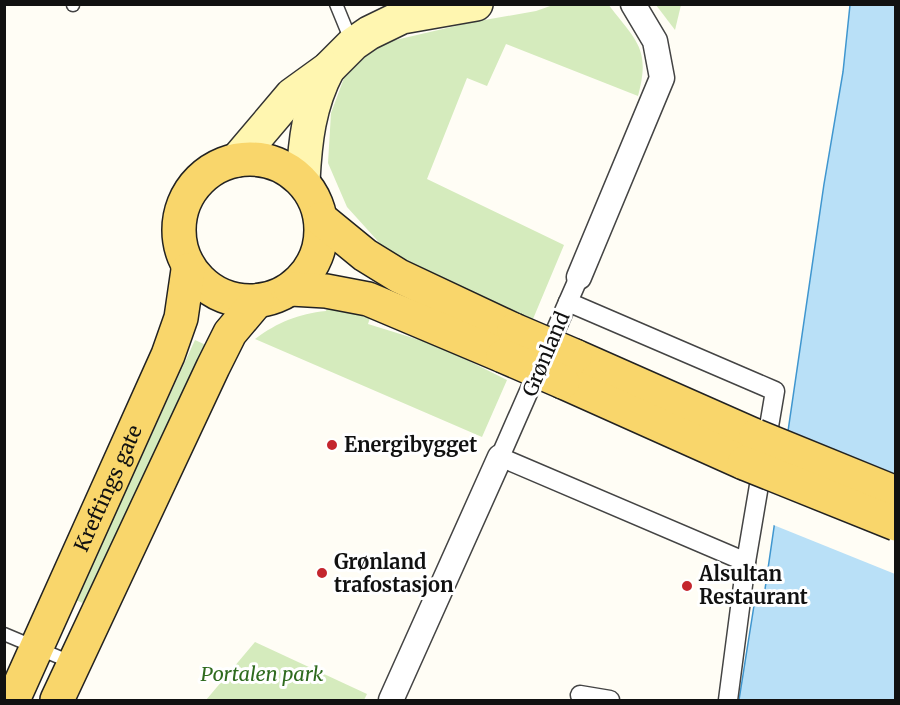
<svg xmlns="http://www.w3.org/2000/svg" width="900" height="705" viewBox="0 0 900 705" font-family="Merriweather,serif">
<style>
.green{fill:#d5ebbd}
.water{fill:#b9e0f7;stroke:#3f96cf;stroke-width:1.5}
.pier{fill:#fffdf5}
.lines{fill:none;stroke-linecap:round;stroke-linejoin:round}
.service-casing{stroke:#444;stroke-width:15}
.pedestrian-casing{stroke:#444;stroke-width:21}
.minor-casing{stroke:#444;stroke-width:27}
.secondary-casing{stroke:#333;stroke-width:36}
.primary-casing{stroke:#222;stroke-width:36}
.service{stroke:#fff;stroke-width:12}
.pedestrian{stroke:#fff;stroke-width:18}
.minor{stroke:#fff;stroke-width:24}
.secondary{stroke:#fff6b0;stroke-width:33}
.primary{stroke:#f9d66b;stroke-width:33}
.primary-bridge-casing{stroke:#222;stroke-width:36;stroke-linecap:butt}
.primary-bridge{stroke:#f9d66b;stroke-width:33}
.poi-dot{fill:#c4262e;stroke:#fff;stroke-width:2}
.labels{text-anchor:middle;stroke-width:6;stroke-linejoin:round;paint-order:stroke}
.street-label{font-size:20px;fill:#111;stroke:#fff}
.poi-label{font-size:20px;font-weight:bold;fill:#111;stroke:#fff;text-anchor:start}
.park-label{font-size:20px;font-style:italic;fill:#2f6b1f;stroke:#fff}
</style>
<rect width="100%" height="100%" fill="#fffdf5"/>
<g class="green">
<path d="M608,4C636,41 651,48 638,96L506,44L487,86L467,78L427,179L564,245L533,319L475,295L385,249L347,207L328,163L331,113L344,78L378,44L473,22L536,11L553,5Z"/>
<path d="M656,5H681L675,30Z"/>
<path d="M328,305L371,315L368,324L439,346L507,380L482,437L255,339C278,322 298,314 326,311Z"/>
<path d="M195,340L208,346L89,606L76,600Z"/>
<path d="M255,642L367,694L364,700H206Z"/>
</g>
<path class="water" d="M850,5H895V700H739L756,593L764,596L824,184L843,72Z"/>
<path class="pier" d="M784,432L895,477V574L771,524Z"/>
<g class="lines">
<g class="service-casing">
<g id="service">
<path d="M73,4V5"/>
<path d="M336,4L352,43"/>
<path d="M4,634L73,663"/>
</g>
</g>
<g class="pedestrian-casing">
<g id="pedestrian">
<path d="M579,277L500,457L746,562"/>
<path d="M568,302L775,391L746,562L728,700"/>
<path d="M580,695L610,700"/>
</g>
</g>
<g class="minor-casing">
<g id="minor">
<path d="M579,277L662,78L655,41L633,4"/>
<path d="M391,700L500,457"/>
</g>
</g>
<g class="secondary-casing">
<g id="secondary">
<path d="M237,160L292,95L328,69L353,44L369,33L402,17L476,4"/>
<path d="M303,181C305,141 309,105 328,69"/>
</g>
</g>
<g class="primary-casing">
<g id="primary">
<circle cx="250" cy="230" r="71"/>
<path d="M321,219L365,255L399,276L514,330"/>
<path d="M291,289L326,291L368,299L503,356"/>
<path d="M575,356L756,436"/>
<path d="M563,382L744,463"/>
<path id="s1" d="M13,700L168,355L181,318L188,270"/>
<path d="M57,700L213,367L230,333L257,301"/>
</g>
</g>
<use href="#service" class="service"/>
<use href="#pedestrian" class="pedestrian"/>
<use href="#minor" class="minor"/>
<use href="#secondary" class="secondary"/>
<use href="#primary" class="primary"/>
<g class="primary-bridge-casing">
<g id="primary-bridge">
<path d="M514,330L575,356"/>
<path d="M503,356L563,382"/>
<path d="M756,436L896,493"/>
<path d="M744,463L896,524"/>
</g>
</g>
<use href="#primary-bridge" class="primary-bridge"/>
</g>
<g class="poi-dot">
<circle cx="332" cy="445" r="6"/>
<circle cx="322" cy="573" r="6"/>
<circle cx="687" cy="586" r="6"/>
</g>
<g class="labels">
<g class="street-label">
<text transform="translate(546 354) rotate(-67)" y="7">Grønland</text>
<text dy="7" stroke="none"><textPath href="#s1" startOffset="232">Kreftings gate</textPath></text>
</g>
<g class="poi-label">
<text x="344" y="452">Energibygget</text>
<text x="334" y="569">Grønland<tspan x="334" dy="23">trafostasjon</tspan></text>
<text x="699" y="581">Alsultan<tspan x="699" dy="23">Restaurant</tspan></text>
</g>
<g class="park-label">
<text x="262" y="681">Portalen park</text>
</g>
</g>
<rect width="900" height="705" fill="none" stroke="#111111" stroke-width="12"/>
</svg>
